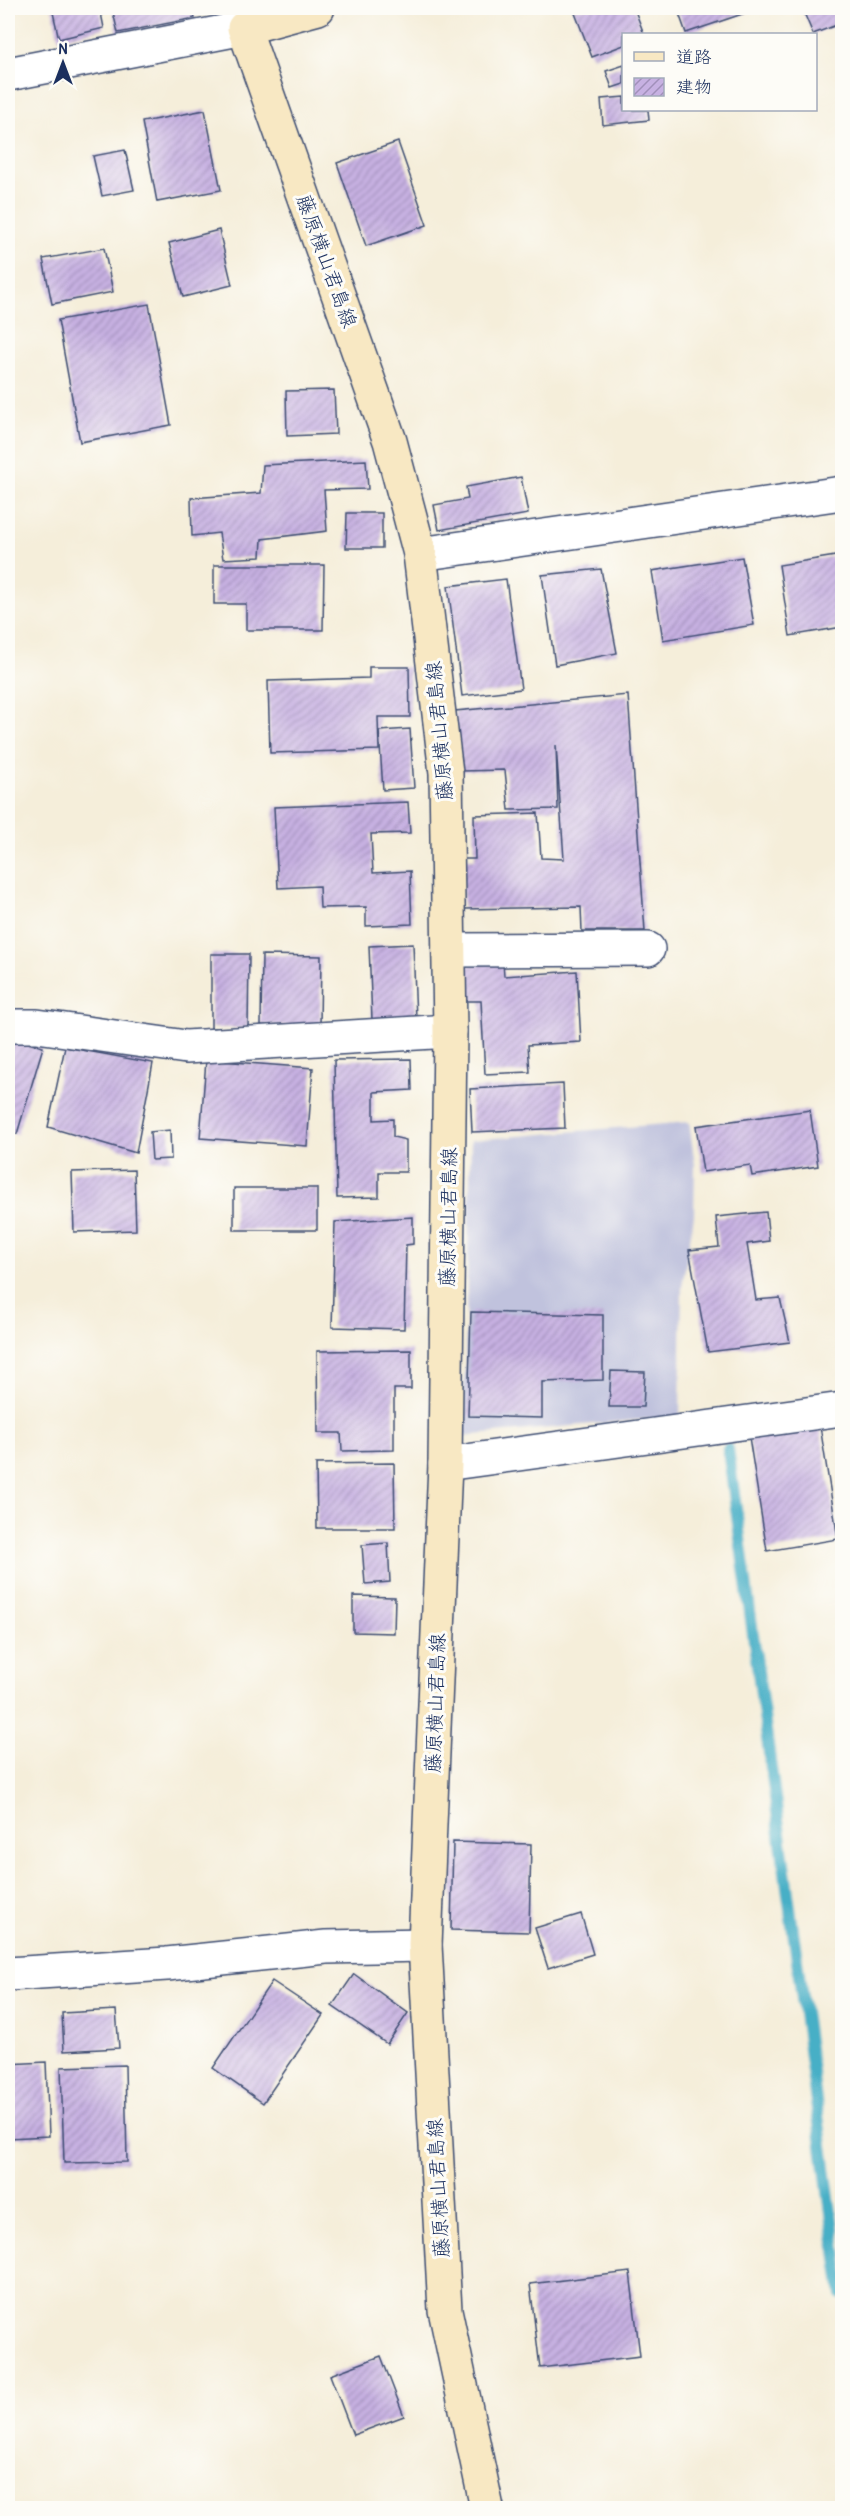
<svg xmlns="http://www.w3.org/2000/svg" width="850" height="2516" viewBox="0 0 850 2516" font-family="'Patrick Hand','Klee One',sans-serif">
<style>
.industrial{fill:#c0c2dd}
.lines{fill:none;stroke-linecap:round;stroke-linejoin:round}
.stream{stroke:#47afc6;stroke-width:12}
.building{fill:url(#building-hatch)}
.street-casing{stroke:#3c4c71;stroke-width:36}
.secondary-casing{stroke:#3c4c71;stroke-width:36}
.street{stroke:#fff;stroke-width:33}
.secondary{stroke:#f8e8c3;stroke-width:33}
.labels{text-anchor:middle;stroke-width:6;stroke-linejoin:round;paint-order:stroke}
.street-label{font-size:20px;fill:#1b2f5e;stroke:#fdfcf7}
</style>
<defs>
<pattern id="building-hatch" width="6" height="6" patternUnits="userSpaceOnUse" patternTransform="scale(1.5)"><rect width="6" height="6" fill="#c7b1e2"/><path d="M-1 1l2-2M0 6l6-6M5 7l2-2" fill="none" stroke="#a190ba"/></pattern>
</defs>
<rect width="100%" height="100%" fill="#fdfcf7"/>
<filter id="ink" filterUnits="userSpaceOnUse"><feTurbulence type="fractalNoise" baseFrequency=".0167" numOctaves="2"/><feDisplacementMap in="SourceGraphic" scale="12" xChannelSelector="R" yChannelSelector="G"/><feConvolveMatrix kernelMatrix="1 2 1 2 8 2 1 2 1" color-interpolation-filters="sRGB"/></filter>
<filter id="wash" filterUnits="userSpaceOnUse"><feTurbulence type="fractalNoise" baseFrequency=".008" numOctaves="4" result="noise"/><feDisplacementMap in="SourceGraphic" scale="24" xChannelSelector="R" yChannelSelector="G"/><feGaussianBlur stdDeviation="1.35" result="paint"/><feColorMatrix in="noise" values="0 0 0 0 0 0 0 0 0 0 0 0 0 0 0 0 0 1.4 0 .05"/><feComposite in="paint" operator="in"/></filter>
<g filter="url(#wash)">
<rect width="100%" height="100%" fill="#f5eeda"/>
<path class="industrial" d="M689,1122L695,1165L694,1215L682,1286L680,1416L463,1436L471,1140Z"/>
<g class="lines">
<path class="stream" d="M728,1449L842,2294"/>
</g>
<g id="blocks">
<g class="building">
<path d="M52,8H100L104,28L59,39Z"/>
<path d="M112,8H192L195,18L118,33Z"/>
<path d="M573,8H634L644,34H624V45L592,57Z"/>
<path d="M677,8H760L686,33Z"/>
<path d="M802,8H842V23L813,34Z"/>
<path d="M624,65V84L612,88L606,71Z"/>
<path d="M624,97V110H648L649,120L603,125L601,99Z"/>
<path d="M205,110L221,190L157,202L142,122Z"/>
<path d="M398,142L427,225L366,246L337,163Z"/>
<path d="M125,150L134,190L102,196L93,156Z"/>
<path d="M219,230L232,285L183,297L169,243Z"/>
<path d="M104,248L113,292L52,304L43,259Z"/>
<path d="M149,304L171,425L80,442L58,320Z"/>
<path d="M334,390L336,434L287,436L286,391Z"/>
<path d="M366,460L368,489L324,490L327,531L262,539L261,557L223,559L219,533L192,536L191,498L261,493L263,465Z"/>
<path d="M521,477L528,514L439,530L434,505L468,499L466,487Z"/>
<path d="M347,513H382V548H346Z"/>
<path d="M842,555V627L790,636L779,565Z"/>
<path d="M742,557L754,625L663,640L652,571Z"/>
<path d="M214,565H324L323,630H246V604H214Z"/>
<path d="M601,569L617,653L555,665L542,575Z"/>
<path d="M506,579L521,689L462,696L448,586Z"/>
<path d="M369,667H409L410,717H378L379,750L270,753L268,681L369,678Z"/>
<path d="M628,695L645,931H582L581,907L464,909L460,859H475L474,815L538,813L541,858L564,859L556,745L558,809L509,810L505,770L460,771L455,711Z"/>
<path d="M410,729L414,788L383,790L379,731Z"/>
<path d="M408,802L410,833L371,834L373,873L410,871L412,924L366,926V907L320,908L319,886L278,888L274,807Z"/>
<path d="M413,944L416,1019L372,1020L369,946Z"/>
<path d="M211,954H249L248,1028H211Z"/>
<path d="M262,955L321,956L320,1026L261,1025Z"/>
<path d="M503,963L504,976L577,971L581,1042L528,1045L530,1072L485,1074L481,1001H465L463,965Z"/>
<path d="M8,1038L43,1047L17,1134L8,1132Z"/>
<path d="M65,1047L153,1063L136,1153L48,1127Z"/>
<path d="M411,1059L412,1090L374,1092V1120L393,1119V1137L406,1140V1172H379V1197L337,1198L334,1060Z"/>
<path d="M206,1060L313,1068L307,1146L200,1138Z"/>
<path d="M563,1084L565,1128L472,1132L470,1089Z"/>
<path d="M810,1110L818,1166L752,1176L750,1165L703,1172L696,1126Z"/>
<path d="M170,1130L171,1159L152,1160L150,1132Z"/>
<path d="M134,1170L136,1230L74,1232L72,1172Z"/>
<rect x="234" y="1188" width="83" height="42"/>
<path d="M766,1212L769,1241L747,1244L756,1300L780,1298L790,1342L708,1352L689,1250L719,1247L716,1217Z"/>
<path d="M413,1217V1244L406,1245L404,1329L332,1327L335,1222Z"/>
<path d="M471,1312L603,1315V1380L542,1382V1418L468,1416Z"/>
<path d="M411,1350V1389H394V1450L342,1451L341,1433H318L317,1351Z"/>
<path d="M611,1371L645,1372L643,1407H609Z"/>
<path d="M820,1426L838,1539L767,1551L749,1437Z"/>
<path d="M394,1463L395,1528H317L316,1464Z"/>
<path d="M388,1543L390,1582L365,1584L362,1545Z"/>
<path d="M353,1596L395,1597L394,1633L353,1632Z"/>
<path d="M453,1842L531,1844L529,1932L451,1930Z"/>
<path d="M581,1914L593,1954L548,1968L535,1928Z"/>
<path d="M354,1974L408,2013L387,2044L332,2006Z"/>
<path d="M272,1981L323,2015L263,2103L213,2068Z"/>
<path d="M116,2010L119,2048L64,2051L62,2013Z"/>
<path d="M46,2062L49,2136L8,2138V2064Z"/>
<path d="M125,2065L127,2162L64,2163L61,2067Z"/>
<path d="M630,2272L640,2356L540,2368L530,2284Z"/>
<path d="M381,2356L404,2416L353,2435L330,2375Z"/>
</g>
</g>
</g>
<g filter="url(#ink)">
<use href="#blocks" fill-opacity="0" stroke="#3c4c71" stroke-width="1.5"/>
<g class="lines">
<g class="street-casing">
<g id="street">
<path d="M8,74L244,28L236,8"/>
<path d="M420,554L842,493"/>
<path d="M449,950L648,949"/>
<path d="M8,1026H37L186,1047L450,1031"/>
<path d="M445,1464L842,1409"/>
<path d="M8,1974L167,1964L326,1947L425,1945"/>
</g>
</g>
<g class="secondary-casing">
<path id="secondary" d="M318,8L244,28L390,441L420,554L446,773L450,1031L445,1464L425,1945L445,2310L487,2508"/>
</g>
<use href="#street" class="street"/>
<use href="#secondary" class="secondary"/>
</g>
</g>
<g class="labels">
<g class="street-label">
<text transform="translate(327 261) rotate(70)" y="7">藤原横山君島線</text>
<text transform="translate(439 731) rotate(-95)" y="7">藤原横山君島線</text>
<text transform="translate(448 1217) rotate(-89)" y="7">藤原横山君島線</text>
<text transform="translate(435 1703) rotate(-88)" y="7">藤原横山君島線</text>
<text transform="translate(438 2188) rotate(-93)" y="7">藤原横山君島線</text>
</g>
</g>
<rect width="850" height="2516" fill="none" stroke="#fdfcf7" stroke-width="30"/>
<rect x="622" y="33" width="195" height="78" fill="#fdfcf7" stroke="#a3aaba" stroke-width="1.5"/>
<rect x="634" y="52" width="30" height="9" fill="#f8e8c3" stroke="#a3aaba" stroke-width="1.5"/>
<text x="676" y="63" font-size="18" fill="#1b2f5e">道路</text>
<rect x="634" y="78" width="30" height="18" fill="url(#building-hatch)" stroke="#a3aaba" stroke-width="1.5"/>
<text x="676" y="93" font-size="18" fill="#1b2f5e">建物</text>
<g transform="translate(63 63)" stroke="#fdfcf7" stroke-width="4.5" paint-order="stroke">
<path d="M0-4.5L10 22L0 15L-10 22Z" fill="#1b2f5e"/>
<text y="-9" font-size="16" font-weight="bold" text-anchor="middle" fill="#1b2f5e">N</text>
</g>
</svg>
